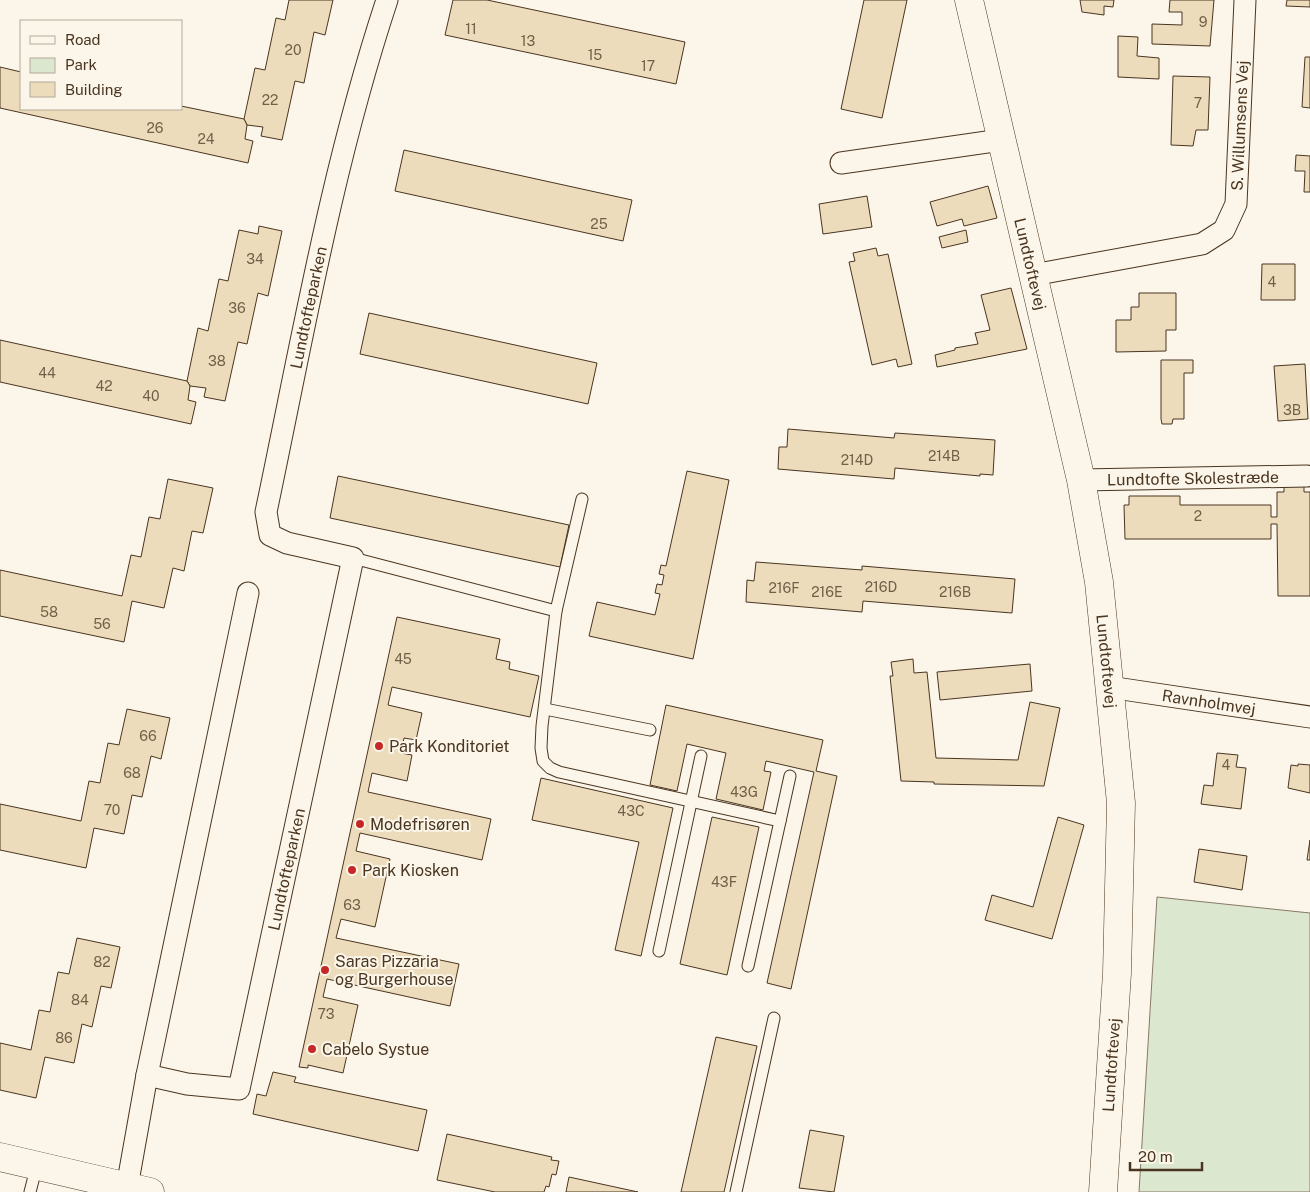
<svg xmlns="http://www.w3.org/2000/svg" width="1310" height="1192" viewBox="0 0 1310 1192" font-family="'Public Sans',sans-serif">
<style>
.green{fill:#dce7d0;stroke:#887966}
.building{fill:#ecdcbc;stroke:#4a3520}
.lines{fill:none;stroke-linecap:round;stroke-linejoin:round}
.service-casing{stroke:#4a3520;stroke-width:13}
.minor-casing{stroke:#4a3520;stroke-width:23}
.tertiary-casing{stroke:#4a3520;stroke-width:29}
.motorway-casing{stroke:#4a3520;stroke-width:29}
.service{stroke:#fbf6e9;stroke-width:11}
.minor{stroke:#fbf6e9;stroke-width:21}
.tertiary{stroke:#fbf6e9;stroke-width:28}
.motorway{stroke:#fbf6e9;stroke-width:28}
.poi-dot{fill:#c62828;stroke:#fbf6e9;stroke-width:2}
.labels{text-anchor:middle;stroke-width:4;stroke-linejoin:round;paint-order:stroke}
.number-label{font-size:14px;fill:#725f47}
.street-label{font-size:16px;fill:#4a3520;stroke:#fbf6e9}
.poi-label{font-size:16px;fill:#4a3520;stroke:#fbf6e9;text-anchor:start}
</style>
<rect width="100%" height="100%" fill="#fbf6e9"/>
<path class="green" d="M1157,897L1310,913V1192H1139Z"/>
<g class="building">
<path d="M289,0H333L325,35L314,32L304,83L295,81L282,140L261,136L263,127L247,125L244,119L255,68L265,70L276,18L285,20Z"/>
<path d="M453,0H487L685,42L676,84L445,35Z"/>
<path d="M864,0H907L882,118L841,109Z"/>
<path d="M1080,0H1114L1113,7L1104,6V15L1082,12Z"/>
<path d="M1170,0H1214L1210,46L1152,44V24L1182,25V12H1169Z"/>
<path d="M1287,0H1310V7L1286,6Z"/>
<path d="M1118,36L1138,37L1137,56L1159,58V79L1118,77Z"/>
<path d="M1305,57H1310V108L1302,107Z"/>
<path d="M0,67L21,72V109H181V106L244,119L247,125L245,139L253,141L248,163L0,108Z"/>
<path d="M1173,76L1210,77L1208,130H1196L1193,146L1171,145Z"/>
<path d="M404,150L632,200L623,241L395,191Z"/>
<path d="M1296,155L1310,156V192H1304L1305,171H1295Z"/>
<path d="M988,186L997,218L964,226L962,219L937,226L930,202Z"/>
<path d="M867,196L872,227L823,234L819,204Z"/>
<path d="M259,226L282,231L268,296L258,293L247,344L238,342L225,401L204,397L206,388L190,386L187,381L198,328L208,331L219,279L228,281L239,230L258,234Z"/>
<path d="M966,230L968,242L942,248L939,237Z"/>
<path d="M876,248L878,256L888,254L912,364L898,367L896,359L872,365L849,262L855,261L853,253Z"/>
<path d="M1262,264H1295V300H1261Z"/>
<path d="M1011,288L1027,349L937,367L935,355L955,350V348L978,344L975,333L990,330L981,295Z"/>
<path d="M1139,293H1176V330H1166V351L1116,352V320H1131V307H1139Z"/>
<path d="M369,313L597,363L588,404L360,354Z"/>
<path d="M0,340L187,381L190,386L188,400L196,402L191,424L0,382Z"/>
<path d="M1161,360H1193V373H1184V419H1173L1172,424H1162L1161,419Z"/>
<path d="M1305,364L1308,419L1278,421L1274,366Z"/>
<path d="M788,429L894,438L895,433L995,440L993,475L980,474V476L895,468L894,479L778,469L779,447H787Z"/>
<path d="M687,471L729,480L693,659L589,636L597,602L655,615L660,594L655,593L657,584L662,585L664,575L659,574L661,565L666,566Z"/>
<path d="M338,476L569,525L560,567L330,518Z"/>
<path d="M168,479L213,488L203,533L192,531L184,571L173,568L164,608L132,601L124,642L0,616V570L122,596L131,555L141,557L149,517L160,519Z"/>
<path d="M1284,484H1304V492H1310V596H1278L1277,524H1271V539H1125L1124,505H1129V496H1180V505H1271V517H1277V492H1284Z"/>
<path d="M756,562L862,570V566L1015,579L1012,613L875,602L863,601L862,612L746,602L747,580L754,581Z"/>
<path d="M397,617L500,639L496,659L510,662L509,669L539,676L530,717L392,687L388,705L422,713L416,740L404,738L401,753L412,755L407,781L372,773L368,792L491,819L482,860L360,833L356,851L390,859L375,927L341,919L336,938L459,964L450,1006L327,979L323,997L358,1005L343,1073L308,1065V1068L299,1067Z"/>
<path d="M913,659L914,673L927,672L936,758L1018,760L1030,702L1060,708L1044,786L934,784V782L901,781L890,676H893L891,662Z"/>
<path d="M1030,664L1032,691L940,700L937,672Z"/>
<path d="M666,705L823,740L816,771L837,776L791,989L767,983L814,772L766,761L764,771L771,772L763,810L716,799L726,753L687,744L677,791L650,785Z"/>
<path d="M127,709L170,718L161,759L151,756L142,797L132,795L124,834L94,828L86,868L0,850V804L81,821L89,781L100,783L108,743L119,745Z"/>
<path d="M1217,753L1238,755L1236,767L1246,768L1241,809L1201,804L1204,785L1213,786Z"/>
<path d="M1298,764L1310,765V793L1288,788L1291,765L1298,766Z"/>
<path d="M541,778L673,808L641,956L615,950L639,842L532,820Z"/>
<path d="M712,817L759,827L727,975L680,964Z"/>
<path d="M1058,817L1084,825L1052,939L985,920L992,895L1033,907Z"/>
<path d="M1310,840V860H1307Z"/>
<path d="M1199,849L1247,856L1242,890L1194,882Z"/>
<path d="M77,938L120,947L111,988L101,986L92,1027L82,1024L74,1063L45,1057L36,1098L0,1090V1043L31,1050L39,1010L50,1012L58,972L69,974Z"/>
<path d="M716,1037L757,1046L724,1192H681Z"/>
<path d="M273,1072L296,1077L294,1082L427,1110L418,1151L253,1114L257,1094L266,1096Z"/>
<path d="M810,1130L844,1136L834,1192L799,1188Z"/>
<path d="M447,1134L552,1157L551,1160L559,1161L556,1175L552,1174L549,1187L546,1186L544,1192H495L437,1180Z"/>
<path d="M569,1177L638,1192H566Z"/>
</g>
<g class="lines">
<g class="service-casing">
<g id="service">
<path d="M582,499L556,611L542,726L541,748L543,761L550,768L559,772L780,821"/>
<path d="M353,558L556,611"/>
<path d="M545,709L650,730"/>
<path d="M659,951L701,756"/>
<path d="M748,966L790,776"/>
<path d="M30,1192L37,1165"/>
<path d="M736,1192L774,1018"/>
</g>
</g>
<g class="minor-casing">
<g id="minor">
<path d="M841,163L1001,140"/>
<path id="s1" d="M1033,275L1202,244L1224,230L1236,204L1245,0"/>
<path id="s2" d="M1081,480L1307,476"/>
<path id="s3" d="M1109,687L1310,717"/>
<path id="s4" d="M147,1075L187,1084L239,1089L353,558L287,543L270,535L266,512C302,341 332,166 387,0"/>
<path d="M127,1187L147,1075L248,593"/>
</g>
</g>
<g class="tertiary-casing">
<g id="tertiary">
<path id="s5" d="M969,0L1081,480L1099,582L1121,803L1117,973L1103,1192"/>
<path d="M0,1157L150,1192"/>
</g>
</g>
<g class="motorway-casing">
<path id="motorway" d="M124,1192L127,1187"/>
</g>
<use href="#service" class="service"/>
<use href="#minor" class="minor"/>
<use href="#tertiary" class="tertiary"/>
<use href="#motorway" class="motorway"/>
</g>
<g class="poi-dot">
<circle cx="379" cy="746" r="5"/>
<circle cx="360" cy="824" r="5"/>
<circle cx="352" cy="870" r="5"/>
<circle cx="325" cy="970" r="5"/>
<circle cx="312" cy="1049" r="5"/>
</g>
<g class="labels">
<g class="number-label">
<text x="1203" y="27">9</text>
<text x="471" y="34">11</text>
<text x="528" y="46">13</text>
<text x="293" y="55">20</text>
<text x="595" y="60">15</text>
<text x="648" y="71">17</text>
<text x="270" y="105">22</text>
<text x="1198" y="108">7</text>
<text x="155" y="133">26</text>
<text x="206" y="144">24</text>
<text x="599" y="229">25</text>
<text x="255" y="264">34</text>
<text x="1272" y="287">4</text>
<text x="237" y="313">36</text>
<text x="217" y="366">38</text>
<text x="47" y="378">44</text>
<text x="104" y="391">42</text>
<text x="151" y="401">40</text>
<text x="1292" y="415">3B</text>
<text x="944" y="461">214B</text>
<text x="857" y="465">214D</text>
<text x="1198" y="521">2</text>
<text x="881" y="592">216D</text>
<text x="784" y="593">216F</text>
<text x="827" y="597">216E</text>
<text x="955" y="597">216B</text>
<text x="49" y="617">58</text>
<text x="102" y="629">56</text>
<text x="403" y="664">45</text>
<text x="148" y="741">66</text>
<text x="1226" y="770">4</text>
<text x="132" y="778">68</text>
<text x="744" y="797">43G</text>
<text x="112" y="815">70</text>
<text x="631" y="816">43C</text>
<text x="724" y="887">43F</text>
<text x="352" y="910">63</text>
<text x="102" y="967">82</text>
<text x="80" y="1005">84</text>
<text x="326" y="1019">73</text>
<text x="64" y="1043">86</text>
</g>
<g class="street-label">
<text dy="6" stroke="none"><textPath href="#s1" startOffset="305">S. Willumsens Vej</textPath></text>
<text dy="6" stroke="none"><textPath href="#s5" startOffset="271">Lundtoftevej</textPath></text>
<text dy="6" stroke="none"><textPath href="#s4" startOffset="955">Lundtofteparken</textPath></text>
<text dy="6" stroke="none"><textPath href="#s2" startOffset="112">Lundtofte Skolestræde</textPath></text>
<text dy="6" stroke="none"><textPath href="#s5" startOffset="676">Lundtoftevej</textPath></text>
<text dy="6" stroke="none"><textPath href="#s3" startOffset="101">Ravnholmvej</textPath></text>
<text dy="6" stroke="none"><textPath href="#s4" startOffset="318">Lundtofteparken</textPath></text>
<text transform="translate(1111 1065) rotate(-86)" y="6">Lundtoftevej</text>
</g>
<g class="poi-label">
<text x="389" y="752">Park Konditoriet</text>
<text x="370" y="830">Modefrisøren</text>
<text x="362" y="876">Park Kiosken</text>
<text x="335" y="967">Saras Pizzaria<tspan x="335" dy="18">og Burgerhouse</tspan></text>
<text x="322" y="1055">Cabelo Systue</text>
</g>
</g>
<rect x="20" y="20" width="162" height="90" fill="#fbf6e9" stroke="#b4a999"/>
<rect x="30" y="36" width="25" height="8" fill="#fbf6e9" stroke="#b4a999"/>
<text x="65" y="45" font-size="15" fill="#4a3520">Road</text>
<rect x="30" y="58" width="25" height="15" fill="#dce7d0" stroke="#b4a999"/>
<text x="65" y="70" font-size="15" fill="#4a3520">Park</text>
<rect x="30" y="82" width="25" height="15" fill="#ecdcbc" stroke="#b4a999"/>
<text x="65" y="95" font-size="15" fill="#4a3520">Building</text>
<path d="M1130 1162v8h72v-8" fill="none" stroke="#4a3520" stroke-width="2.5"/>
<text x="1138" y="1162" font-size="15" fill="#4a3520" stroke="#fbf6e9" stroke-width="4" paint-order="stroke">20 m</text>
</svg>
